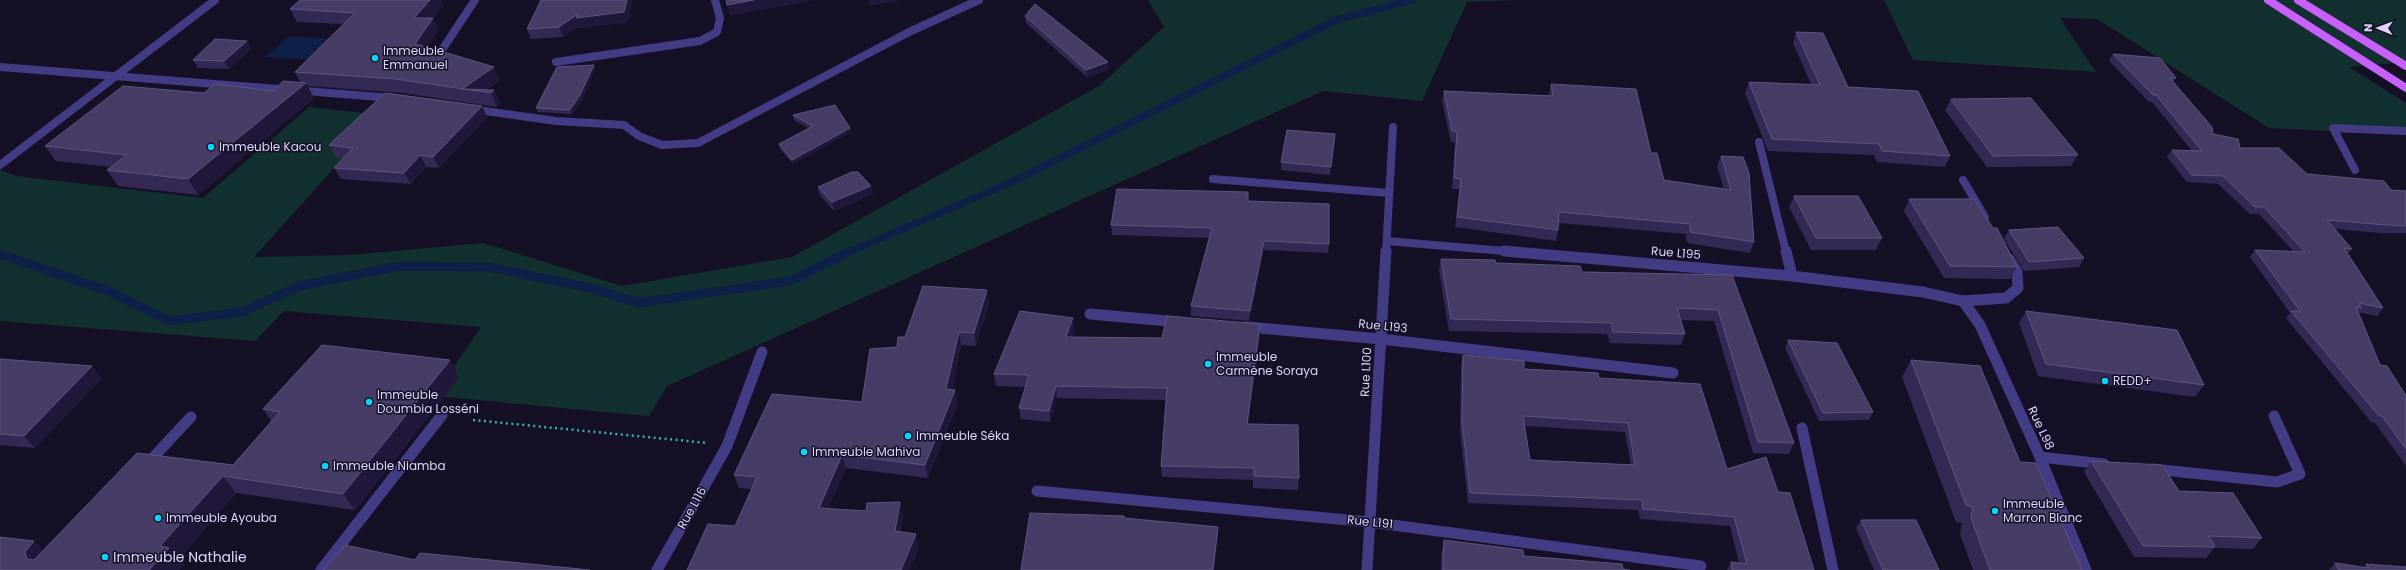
<svg xmlns="http://www.w3.org/2000/svg" width="2406" height="570" viewBox="0 0 2406 570" font-family="Poppins,sans-serif">
<style>
.green{fill:#133030}
.water{fill:#0e2048}
.lines{fill:none;stroke-linecap:round;stroke-linejoin:round}
.stream-far1{stroke:#0e2048;stroke-width:7}
.stream{stroke:#0e2048;stroke-width:9}
.path{stroke:#32b6b4;stroke-width:2.5;stroke-dasharray:2 3.5;stroke-linecap:butt}
.minor-far1{stroke:#423c84;stroke-width:8}
.minor{stroke:#423c84;stroke-width:11}
.major{stroke:#c860fb;stroke-width:8}
.wall{fill:#342954;fill-rule:evenodd}
.shaded-wall{fill:#20173a}
.building{fill:#463c66;stroke:#5e547e;fill-rule:evenodd}
.poi-dot{fill:#07d6f9;stroke:#151026;stroke-width:1.5}
.labels{text-anchor:middle;stroke-width:3;stroke-linejoin:round;paint-order:stroke}
.poi-label{font-size:12px;fill:#ddd6fe;stroke:#151026;text-anchor:start}
.street-label{font-size:12px;fill:#ddd6fe;stroke:#151026}
.near-poi-label{font-size:14px;fill:#ddd6fe;stroke:#151026;text-anchor:start}
</style>
<rect width="100%" height="100%" fill="#151026"/>
<g class="green">
<path d="M1148,0H1515L1467,2L1422,101L1323,91L667,386L649,416L434,396L481,327L284,311L255,341L0,321V170L16,176L203,198L309,107L382,115L254,257L350,255L483,243L622,286L792,257L1099,86L1164,27Z"/>
<path d="M1884,0H2406V62L2349,67L2406,103V135L2269,128L2097,19L2060,18L2096,72L1913,60Z"/>
</g>
<path class="water" d="M289,36L335,39L313,60L266,57Z"/>
<g class="lines">
<path class="stream-far1" d="M849,252L1012,182L1336,20L1412,0"/>
<path class="stream" d="M0,254L108,291L169,321L242,312L299,286L399,266L488,267L591,288L638,303L790,281L851,251"/>
<path class="path" d="M473,420L708,443"/>
<g class="minor-far1">
<path d="M434,62L475,0"/>
<path d="M556,62L700,41L717,32L720,18L715,0"/>
<path d="M0,67L393,98"/>
<path d="M470,109L556,121L624,125L639,136L662,145L698,143L911,31L979,0"/>
<path d="M1759,142L1786,252"/>
<path d="M0,165L215,0"/>
<path d="M2355,170L2333,128L2406,131"/>
<path d="M1213,179L1389,193"/>
<path d="M1963,180L1985,217"/>
<path d="M1387,241L1516,252"/>
<path d="M1386,252L1393,127"/>
</g>
<g class="minor">
<path d="M1504,251L1792,276L1923,292L1963,301L2006,298L2018,288L2017,272L2009,259"/>
<path d="M1786,251L1792,276"/>
<path d="M1963,301L1980,325L2040,457L2086,570"/>
<path d="M1090,314L1179,322"/>
<path d="M1247,327L1381,339L1673,373"/>
<path d="M1802,428L1833,570"/>
<path d="M2040,457L2104,464"/>
<path d="M146,465L191,417"/>
<path d="M2153,469L2277,482L2300,474L2274,416"/>
<path d="M1037,491L1370,522L1701,566"/>
<path d="M321,570L442,415"/>
<path d="M657,570L727,446L762,352"/>
<path d="M1367,570L1386,251"/>
</g>
<g class="major">
<path d="M2268,0L2406,88"/>
<path d="M2298,0L2406,66"/>
</g>
</g>
<g class="wall">
<path d="M300,0H440L443,6L432,18H433L438,31L425,51L427,54L500,80L486,90H494L500,103L497,107L403,93L308,86L314,98L198,195L118,186L107,170L111,167L56,161L45,146L204,93L273,91L300,82L295,72L343,24L297,22L290,9Z"/>
<path d="M541,0H632L628,22L580,28L579,26L563,37L531,39L527,29Z"/>
<path d="M1025,16L1109,69L1087,77L1026,23Z"/>
<path d="M1796,32L1848,87L1950,156L1945,167L1877,162L1874,155L1768,151L1745,93L1749,82L1811,84L1793,43Z"/>
<path d="M247,41L251,49L229,69L198,68L193,60Z"/>
<path d="M2113,54L2176,78L2173,82L2213,134L2240,148L2307,174L2391,190L2406,191V233H2381L2335,229L2352,249L2347,254L2383,308L2377,316L2358,312L2380,365L2406,396V466L2375,423H2372L2286,318L2290,313L2250,257L2255,250L2293,251L2259,214H2250L2218,184L2187,182L2167,157L2172,150L2192,151L2152,102H2149L2109,61Z"/>
<path d="M594,65L595,69L582,100L572,114L538,112L536,108Z"/>
<path d="M1551,84L1651,153L1664,180L1724,189L1717,166L1721,156L1754,242L1750,253L1687,243L1686,234L1559,223L1558,230L1556,241L1455,227L1460,189H1452L1455,142H1451L1442,101L1444,91L1549,96V94Z"/>
<path d="M1951,99L2078,155L2071,166L1987,167L1945,110Z"/>
<path d="M482,106L487,117L439,168L426,167L411,184L341,179L334,168L343,158L336,157L329,145Z"/>
<path d="M793,115L850,128L851,132L793,164L780,149L779,144L809,128L794,120Z"/>
<path d="M1335,134L1330,175L1281,170V162Z"/>
<path d="M818,187L873,194L834,211L820,195Z"/>
<path d="M1794,196L1882,238L1876,250H1811L1789,207Z"/>
<path d="M1909,199L2017,267L2010,279L1944,278L1904,211Z"/>
<path d="M1248,201L1329,244L1328,253L1264,250L1249,321L1191,316V306L1209,238L1112,235L1111,225Z"/>
<path d="M2009,230L2084,258L2079,267L2024,271L2004,239Z"/>
<path d="M1441,259L1496,263L1582,272L1732,275L1794,443L1789,454L1753,453L1714,321L1680,320L1685,334L1681,345L1610,343L1607,334L1449,331L1439,270Z"/>
<path d="M987,290L989,303L976,346L961,345L952,389L955,390L958,403L928,478L846,468L828,508L903,515L900,532L919,547L735,526L752,489L739,488L734,475L862,402L897,347L905,337Z"/>
<path d="M2026,311L2204,385L2195,397L2038,376L2019,323Z"/>
<path d="M1075,330L1072,337L1162,338L1260,336L1248,424L1299,478L1298,490L1253,488V480L1162,477L1161,466L1166,400L1057,398L1050,422L1021,419L1019,408L1026,387L996,386L994,374Z"/>
<path d="M1788,340L1873,412L1869,420L1819,421L1785,348Z"/>
<path d="M1463,355L1524,369L1599,378L1727,469L1778,492L1814,570H1727L1731,562L1739,563L1730,526L1640,519L1638,510L1468,503L1460,430L1461,365ZM1524,426L1625,432L1631,465L1530,460Z"/>
<path d="M0,359L102,378L35,448L0,445Z"/>
<path d="M450,360L459,378L355,510L236,493L179,559L184,565L179,570H0L43,550L233,465L271,421L263,409Z"/>
<path d="M1911,360L2020,462L2082,570H1973L1960,534L1962,523L1956,522L1902,377Z"/>
<path d="M2091,461L2179,491L2262,538L2253,549L2214,548L2206,558L2134,557L2084,472Z"/>
<path d="M1861,520L1939,570H1874L1856,528Z"/>
<path d="M1444,540L1524,556L1630,570H1441V555Z"/>
<path d="M2335,563L2363,568L2366,564L2406,570H2329Z"/>
</g>
<g class="shaded-wall">
<path d="M430,0H440L443,6L420,30L414,18Z"/>
<path d="M627,0H632L628,22L580,28L579,26L563,37L559,27L578,14Z"/>
<path d="M754,0H815L730,16L727,5Z"/>
<path d="M868,0H898V1L869,6Z"/>
<path d="M433,18L438,31L425,51L429,59L415,44Z"/>
<path d="M247,41L251,49L229,69L224,61Z"/>
<path d="M1108,62L1109,69L1087,77L1086,70Z"/>
<path d="M594,65L595,69L582,100L572,114L570,110Z"/>
<path d="M494,67L500,80L483,92L462,89Z"/>
<path d="M306,83L314,98L198,195L188,179Z"/>
<path d="M494,90L500,103L497,107L491,93Z"/>
<path d="M482,106L487,117L439,168L433,157Z"/>
<path d="M850,128L851,132L793,164L792,160Z"/>
<path d="M420,155L426,167L411,184L404,173Z"/>
<path d="M871,186L873,194L834,211L832,202Z"/>
<path d="M1264,241V250L1249,321L1250,311Z"/>
<path d="M987,290L989,303L976,346L974,333Z"/>
<path d="M1073,318L1075,330L1068,349L1066,337Z"/>
<path d="M1260,324V336L1246,435L1247,424Z"/>
<path d="M959,332L961,345L949,402L946,389Z"/>
<path d="M450,360L459,378L355,510L343,494Z"/>
<path d="M92,366L102,378L35,448L24,436Z"/>
<path d="M1056,386L1057,398L1050,422L1049,411Z"/>
<path d="M955,390L958,403L928,478L925,465Z"/>
<path d="M842,455L846,468L823,521L819,508Z"/>
<path d="M223,476L236,493L179,559L184,565L179,570H149L160,546Z"/>
<path d="M900,502L903,515L899,544L895,531Z"/>
<path d="M1218,527V538L1214,570H1213Z"/>
<path d="M916,534L919,547L910,570H901Z"/>
<path d="M34,541L51,557L42,569L27,559L25,552Z"/>
</g>
<g class="building">
<path d="M300,0H430L414,18H433L415,44L423,46V52L427,55L434,49L494,67L462,89L494,90L491,93L396,79L295,72L355,13L290,9Z"/>
<path d="M541,0H627L624,12L576,18L578,14L559,27L527,29Z"/>
<path d="M726,0H754L727,5Z"/>
<path d="M1035,4L1108,62L1086,70L1025,16Z"/>
<path d="M1796,32L1823,33L1848,87L1918,91L1950,156L1882,151L1879,144L1772,139L1749,82L1820,85Z"/>
<path d="M215,39L247,41L224,61L193,60Z"/>
<path d="M2113,54L2160,58L2176,78H2170L2212,127L2213,134L2238,139L2240,148H2279L2307,174L2384,181L2391,190L2406,191V226L2387,225L2327,220L2352,249L2344,248L2383,308L2359,303L2361,308L2356,307L2380,365L2387,366L2406,396V449L2382,416H2379L2291,311H2300L2255,250L2305,252L2264,207H2255L2223,176L2192,175L2172,150L2202,151L2156,95H2153Z"/>
<path d="M594,65L580,95L570,110L536,108L557,67Z"/>
<path d="M283,81L306,83L188,179L107,170L127,155L45,146L123,86L204,93L215,84L273,91Z"/>
<path d="M1551,84L1636,89L1651,153H1657L1664,180L1731,190L1721,156L1743,157L1749,173L1754,242L1690,232V224L1559,212L1558,230L1457,217L1461,179L1454,178L1457,132L1452,131L1444,91L1553,96Z"/>
<path d="M385,93L482,106L433,157L420,155L404,173L334,168L353,148L329,145Z"/>
<path d="M2031,98L2078,155L1993,156L1951,99Z"/>
<path d="M835,105L850,128L792,160L779,144L813,126L793,115Z"/>
<path d="M1287,130L1335,134L1331,167L1281,162Z"/>
<path d="M852,172H858L871,186L832,202L818,187Z"/>
<path d="M1117,189L1248,192V201L1329,204V244L1264,241L1250,311L1191,306L1212,228L1111,225Z"/>
<path d="M1794,196H1858L1882,238H1816Z"/>
<path d="M1909,199H1974L1993,228H1997L2017,267L1950,266Z"/>
<path d="M2058,227L2084,258L2029,262L2009,230Z"/>
<path d="M1441,259L1495,260L1496,263L1580,266L1582,272L1732,275L1794,443L1758,442L1718,310L1677,308L1685,334L1613,332L1611,323L1451,319Z"/>
<path d="M923,286L987,290L974,333L959,332L946,389L955,390L925,465L842,455L819,508L866,511L867,503L900,502L895,531L916,534L901,570H687L708,524L735,526L757,477L734,475L772,394L862,402L870,349L897,347L898,337H905Z"/>
<path d="M1020,311L1073,318L1066,337L1162,338L1167,316L1260,324L1247,424L1298,425L1299,478L1254,476V468L1161,466L1167,388L1056,386L1049,411L1019,408L1029,375L994,374Z"/>
<path d="M2026,311L2177,330L2204,385L2046,364Z"/>
<path d="M1788,340L1837,343L1873,412L1823,413Z"/>
<path d="M322,345L450,360L343,494L223,476L160,546L169,548L149,570H0V537L34,541L25,552L27,559L34,560L137,453L233,465L280,412L263,409Z"/>
<path d="M1463,355L1524,361V369L1598,373L1599,378L1700,384L1727,469L1766,457L1778,492L1790,493L1814,570H1732L1731,562L1747,564L1734,517L1643,509L1642,500L1470,493L1462,421ZM1523,416L1628,423L1635,465L1530,460Z"/>
<path d="M0,359L92,366L24,436L0,434Z"/>
<path d="M1911,360L1980,366L2020,462L2036,463L2082,570H1990L1971,518L1973,507L1966,505Z"/>
<path d="M2091,461L2162,465L2179,491L2233,493L2262,538L2209,536L2215,547L2143,546Z"/>
<path d="M1030,513L1124,516V518L1218,527L1213,570H1021Z"/>
<path d="M1861,520H1916L1939,570H1883Z"/>
<path d="M1444,540L1523,550L1524,556L1622,564L1623,569L1630,570H1443Z"/>
<path d="M345,545L415,560L420,553L590,570H323Z"/>
<path d="M2335,563L2369,568L2366,564L2406,567V570H2339Z"/>
</g>
<g class="poi-dot">
<circle cx="375" cy="58" r="4"/>
<circle cx="211" cy="147" r="4"/>
<circle cx="1208" cy="364" r="4"/>
<circle cx="2105" cy="381" r="4"/>
<circle cx="369" cy="402" r="4"/>
<circle cx="908" cy="436" r="4"/>
<circle cx="804" cy="452" r="4"/>
<circle cx="325" cy="466" r="4"/>
<circle cx="1995" cy="511" r="4"/>
<circle cx="158" cy="518" r="4"/>
<circle cx="105" cy="557" r="4"/>
</g>
<g class="labels">
<g class="poi-label">
<text x="383" y="55">Immeuble<tspan x="383" dy="14">Emmanuel</tspan></text>
<text x="219" y="151">Immeuble Kacou</text>
<text x="1216" y="361">Immeuble<tspan x="1216" dy="14">Carmène Soraya</tspan></text>
<text x="2113" y="385">REDD+</text>
<text x="377" y="399">Immeuble<tspan x="377" dy="14">Doumbia Losséni</tspan></text>
<text x="916" y="440">Immeuble Séka</text>
<text x="812" y="456">Immeuble Mahiva</text>
<text x="333" y="470">Immeuble Niamba</text>
<text x="2003" y="508">Immeuble<tspan x="2003" dy="14">Marron Blanc</tspan></text>
<text x="166" y="522">Immeuble Ayouba</text>
</g>
<g class="street-label">
<text transform="translate(1676 253) rotate(5)" y="4">Rue L195</text>
<text transform="translate(1383 326) rotate(6)" y="4">Rue L193</text>
<text transform="translate(1366 372) rotate(-87)" y="4">Rue L100</text>
<text transform="translate(2041 428) rotate(65)" y="4">Rue L98</text>
<text transform="translate(692 508) rotate(-61)" y="4">Rue L116</text>
<text transform="translate(1370 522) rotate(6)" y="4">Rue L191</text>
</g>
<g class="near-poi-label">
<text x="113" y="562">Immeuble Nathalie</text>
</g>
</g>
<g transform="translate(2378 28) rotate(271)" stroke="#151026" stroke-width="3" paint-order="stroke">
<path d="M0-3L7 15L0 10L-7 15Z" fill="#ddd6fe"/>
<text y="-6" font-size="11" font-weight="bold" text-anchor="middle" fill="#ddd6fe">N</text>
</g>
</svg>
